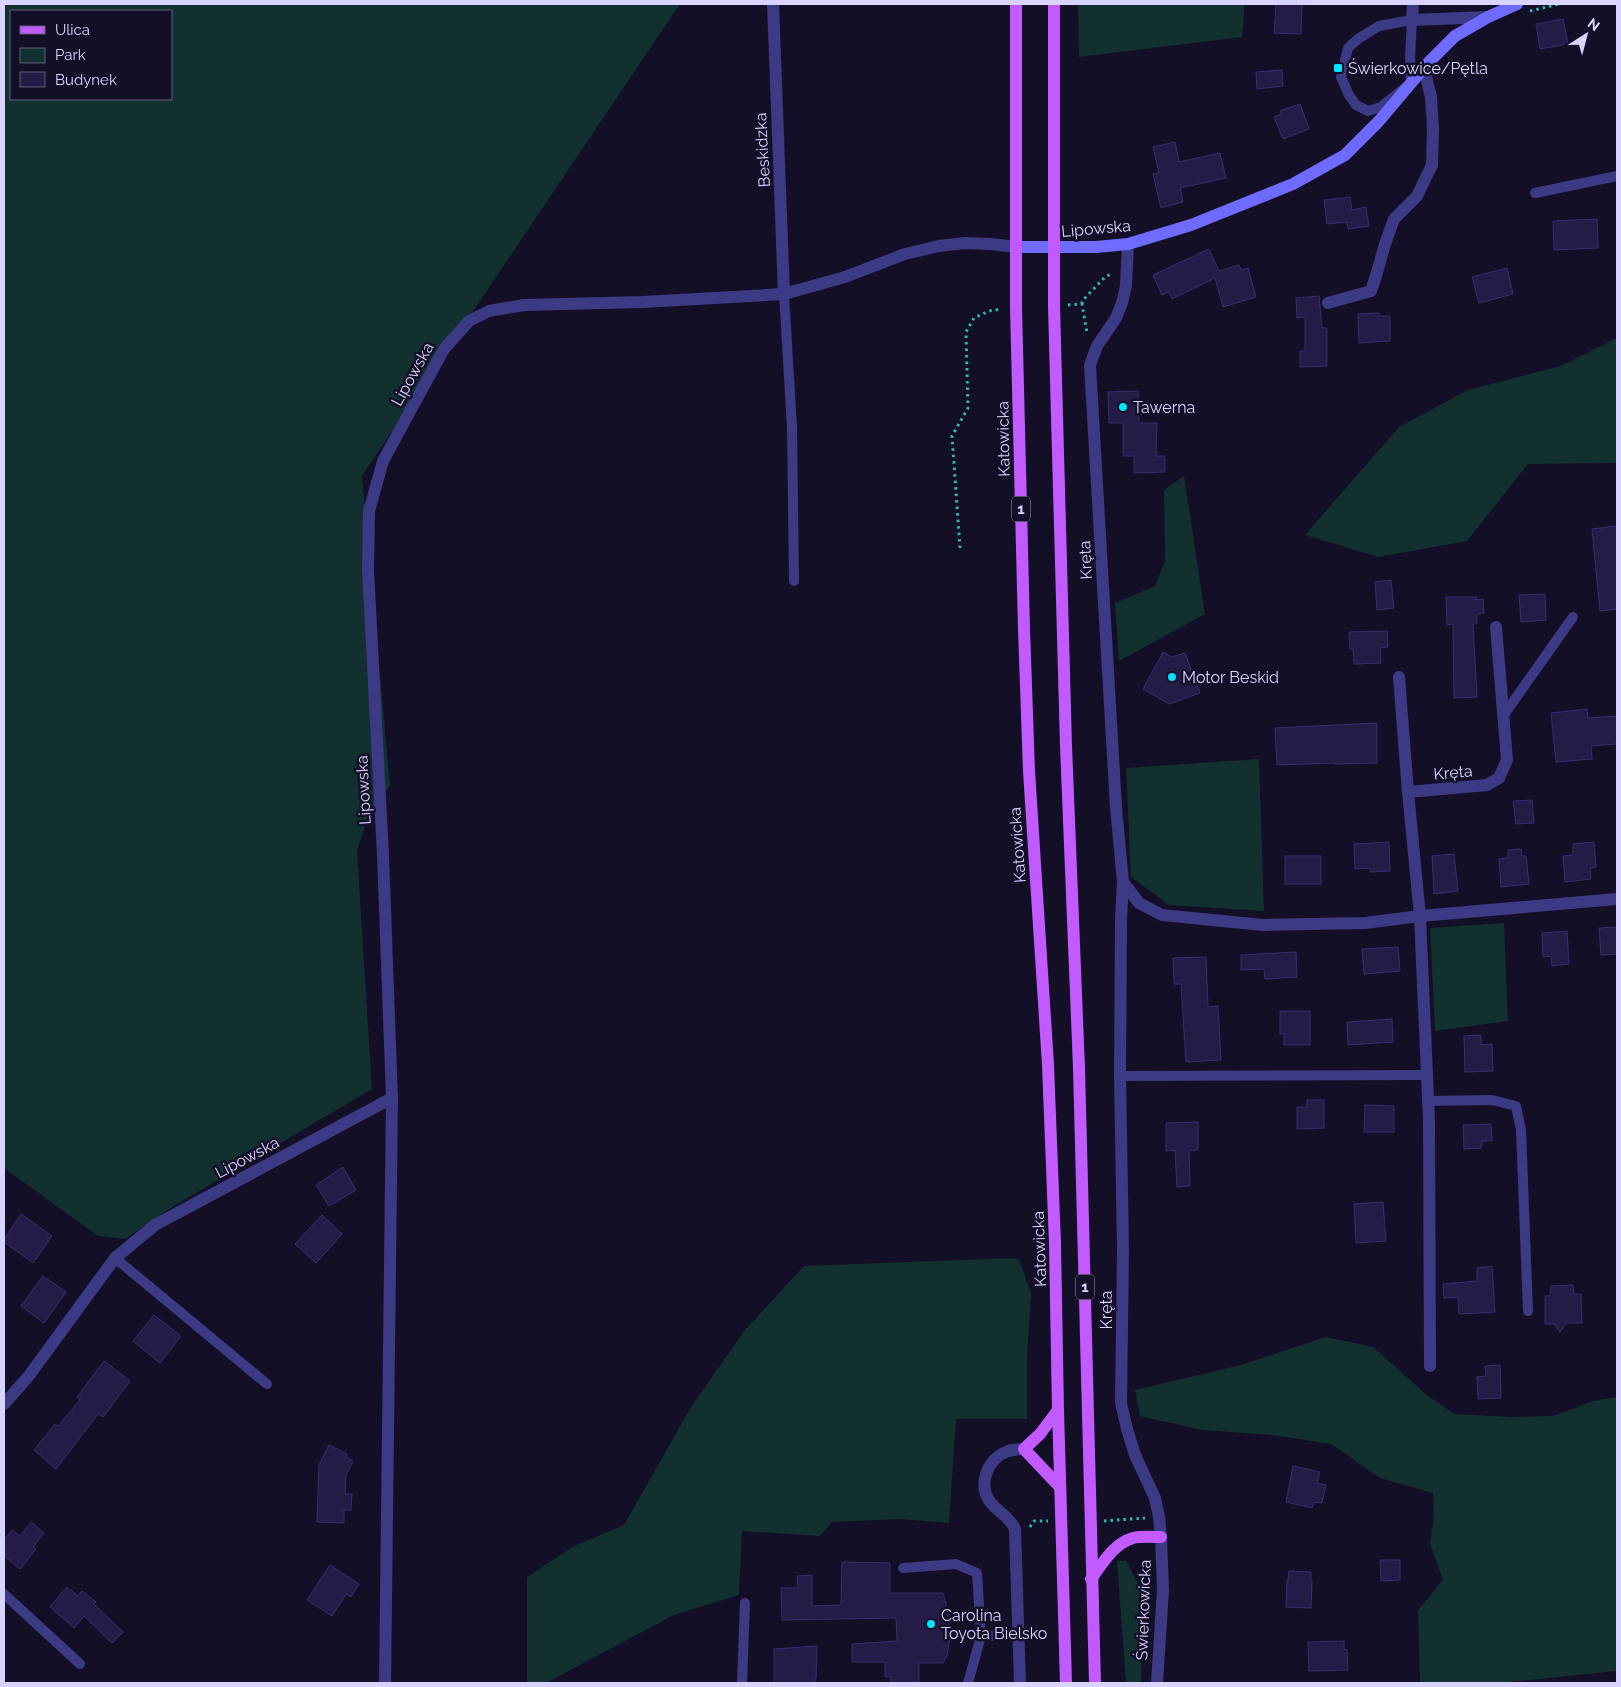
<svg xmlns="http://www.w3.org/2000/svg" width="1621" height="1687" viewBox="0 0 1621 1687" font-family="Raleway,sans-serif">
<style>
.green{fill:#12302f;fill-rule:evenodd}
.building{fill:#241b47;stroke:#3b2d73}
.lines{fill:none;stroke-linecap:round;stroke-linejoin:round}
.path{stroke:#2fb8b0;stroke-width:3;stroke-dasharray:2.5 4;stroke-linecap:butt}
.lane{stroke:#3d3a85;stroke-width:10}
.street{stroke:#3d3a85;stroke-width:12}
.secondary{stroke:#6f6bff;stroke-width:12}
.primary{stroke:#c25bff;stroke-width:12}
.poi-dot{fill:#00e5ff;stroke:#130f26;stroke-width:2}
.labels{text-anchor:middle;stroke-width:5;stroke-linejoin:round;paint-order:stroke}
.shield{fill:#130f26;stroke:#9e99be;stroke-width:1}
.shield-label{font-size:15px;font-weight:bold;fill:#d9d4ff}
.poi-label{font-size:16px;fill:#d9d4ff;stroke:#130f26;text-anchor:start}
.street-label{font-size:16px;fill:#d9d4ff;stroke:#130f26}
</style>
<rect width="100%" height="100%" fill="#130f26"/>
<g class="green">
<path d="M4,4H680L362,476L390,786L368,816L357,851L372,1089L169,1209L125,1239L98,1236L4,1168ZM11,11H171V99H11Z"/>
<path d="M1078,4H1245L1242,37L1079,57Z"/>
<path d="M1617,338V463L1528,464L1467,541L1378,557L1305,535L1399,427L1468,390L1561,366Z"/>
<path d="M1184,476L1205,614L1119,661L1115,603L1155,586L1165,561L1164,490Z"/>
<path d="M1259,759L1264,911L1169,905L1131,877L1126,768Z"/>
<path d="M1504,923L1508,1021L1435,1031L1430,928Z"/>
<path d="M1013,1258L1019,1260L1031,1293L1027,1360V1419H956L949,1523L900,1519L832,1522L820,1536L742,1531L739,1595L674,1615L546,1683H527V1577L572,1547L624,1525L691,1407L745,1330L804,1266Z"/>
<path d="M1326,1337L1373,1347L1428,1396L1454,1414L1512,1417L1553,1416L1593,1401L1617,1397V1671L1499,1683H1420L1418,1610L1443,1580L1430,1543L1434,1517L1433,1493L1380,1478L1331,1444L1272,1435L1202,1430L1140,1416L1135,1390L1241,1365Z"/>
<path d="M1117,1561H1126L1144,1595L1141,1683H1126Z"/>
</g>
<g class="building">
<path d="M1276,4H1302L1301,34L1274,33Z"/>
<path d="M1563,19L1568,44L1540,49L1536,24Z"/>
<path d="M1282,70L1283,86L1257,89L1256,72Z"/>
<path d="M1300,104L1309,129L1283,139L1274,117L1281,114L1280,111Z"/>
<path d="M1175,142L1179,162L1220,153L1226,178L1180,188L1183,202L1161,208L1153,174L1159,173L1153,147Z"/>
<path d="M1350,197L1352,210L1366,207L1369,226L1348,229L1347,222L1327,224L1324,200Z"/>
<path d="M1597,219L1598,248L1554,250L1553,221Z"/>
<path d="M1209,249L1219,271L1239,265L1241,270L1248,268L1256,297L1223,307L1215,278L1172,299L1169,292L1162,295L1153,275Z"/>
<path d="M1507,268L1513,294L1479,303L1472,277Z"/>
<path d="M1319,296L1322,328H1327V366L1300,367V351H1305V317L1297,318L1296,298Z"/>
<path d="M1379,313L1380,316H1390V341L1359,343L1358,314Z"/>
<path d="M1138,391L1139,423H1157L1156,456H1165V472L1134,473V456H1123V423H1109L1108,392Z"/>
<path d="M1617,526V606L1616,609L1600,611L1592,529Z"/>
<path d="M1391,580L1394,608L1377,610L1375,582Z"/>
<path d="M1545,594L1546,620L1521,622L1519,595Z"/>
<path d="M1446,597H1477L1476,600L1483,599L1484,613L1477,614V624H1473L1477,697L1454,698L1453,624L1447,625Z"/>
<path d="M1387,631L1388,647L1380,648L1381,663L1354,664L1353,649H1350L1349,632Z"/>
<path d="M1163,652L1172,657L1185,653L1200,693L1169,704L1143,689Z"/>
<path d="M1587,709L1588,718L1617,716V744L1591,746L1592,759L1556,762L1551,713Z"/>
<path d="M1377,723V763L1334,764V763L1277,765L1275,728Z"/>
<path d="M1532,800L1534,823L1516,824L1513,801Z"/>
<path d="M1389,842L1390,871L1370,872V868L1355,869L1354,844Z"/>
<path d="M1594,842L1596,867L1590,868L1591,879L1565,882L1563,856L1573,855V844Z"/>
<path d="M1521,849L1522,856H1526L1529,884L1501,887L1499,859L1508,858V850Z"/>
<path d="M1454,854L1458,891L1434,894L1432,856Z"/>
<rect x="1285" y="856" width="36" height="28"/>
<path d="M1617,927V954L1601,955L1599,928Z"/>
<path d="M1567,931L1569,964L1552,966L1551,956L1543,957L1542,933Z"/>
<path d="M1398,947L1400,971L1364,974L1362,949Z"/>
<path d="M1296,952L1297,977L1265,979L1264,969L1241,970V955Z"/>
<path d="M1206,957L1208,1007L1218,1006L1221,1060L1186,1062L1181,984H1174L1173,958Z"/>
<path d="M1280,1011H1310V1045H1284V1034H1280Z"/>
<path d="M1392,1019L1393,1042L1348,1045L1347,1022Z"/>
<path d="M1481,1035V1045L1492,1044L1493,1071L1465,1072L1464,1036Z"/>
<path d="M1307,1100H1324V1128L1297,1129V1107H1307Z"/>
<path d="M1365,1105L1394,1106V1132H1364Z"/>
<path d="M1198,1122V1150H1189L1190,1186L1177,1187L1175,1150L1166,1151V1123Z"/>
<path d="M1491,1124L1492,1141H1482L1481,1148L1464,1149L1463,1125Z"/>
<path d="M343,1167L356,1190L329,1206L316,1185Z"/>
<path d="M1383,1202L1386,1241L1356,1243L1354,1204Z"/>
<path d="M21,1214L52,1236L33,1263L4,1242V1239Z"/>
<path d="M322,1215L342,1234L316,1263L295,1244Z"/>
<path d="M1492,1266L1495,1312L1459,1314L1458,1297L1444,1298L1443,1284L1477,1281V1268Z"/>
<path d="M43,1276L66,1292L44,1323L21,1306Z"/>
<path d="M1573,1285L1574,1294H1581L1582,1323H1566L1560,1332L1554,1324H1545V1296H1550L1551,1286Z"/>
<path d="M154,1315L181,1336L160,1363L133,1341Z"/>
<path d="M104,1361L130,1381L103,1417L98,1414L56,1469L34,1450L55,1424L58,1426L80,1400L77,1397Z"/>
<path d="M1500,1365L1501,1398L1478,1399L1477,1377L1486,1376L1485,1366Z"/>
<path d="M329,1445L347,1454L346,1457L353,1461L346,1475L345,1494H352L351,1510H344V1523L317,1522L319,1465Z"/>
<path d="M1293,1466L1320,1472L1317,1483L1326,1485L1322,1503L1314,1502L1312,1508L1286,1502Z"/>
<path d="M31,1522L44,1533L33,1547L36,1549L20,1569L4,1556V1540L12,1530L20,1536Z"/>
<path d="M1380,1560H1400V1580L1381,1581Z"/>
<path d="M842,1562L890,1563V1593H943L950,1620V1637L947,1655L943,1663H919V1683H891V1677H885V1662H852V1644L897,1641L896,1618L782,1620L781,1588H798L797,1576L812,1575V1606L841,1605Z"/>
<path d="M330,1565L359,1584L351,1597L346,1594L332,1616L307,1600Z"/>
<path d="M1289,1571L1311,1572V1581H1312L1311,1608L1286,1607L1287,1580L1288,1581Z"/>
<path d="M67,1587L78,1596L82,1591L96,1602L94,1604L123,1632L112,1643L84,1616L74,1628L50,1607Z"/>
<path d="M1344,1641V1649L1347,1650L1348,1670L1309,1671L1308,1642Z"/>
<path d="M817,1646L816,1679H815V1683H774V1649Z"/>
</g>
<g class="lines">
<g class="path">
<path d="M1530,11L1559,4"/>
<path d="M1082,304V301L1106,276L1112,274"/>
<path d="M1068,305L1082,304L1087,333"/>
<path d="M960,548L952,436L968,408L966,332L974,318L989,311L1002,309"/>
<path d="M1104,1521L1145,1518"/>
<path d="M1030,1527L1034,1521H1048"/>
</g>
<g class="lane">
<path d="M1412,20L1410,57L1411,83L1381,107L1368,111L1356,105L1349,95L1341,77L1348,48L1358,39L1379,26Z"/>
<path d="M1535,193L1617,176"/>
<path d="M784,294L792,427L794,581"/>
<path d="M1503,716L1573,617"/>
<path d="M1120,1076L1427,1075"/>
<path d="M1428,1101L1492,1100L1516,1106L1521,1130L1528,1311"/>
<path d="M115,1258L267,1384"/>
<path d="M903,1568L956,1564L977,1573L981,1636"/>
<path d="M4,1594L80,1664"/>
<path d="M742,1683L745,1603"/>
<path d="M968,1683L981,1636L1019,1635"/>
</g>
<g class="street">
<path d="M773,4L784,294"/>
<path d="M1413,4L1412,20L1488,17"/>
<path d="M1128,244L1126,286L1122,303L1116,318L1097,346L1090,365L1116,807L1123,882L1139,903L1162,915L1263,925L1365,923L1420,916L1617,899"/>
<path d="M1328,303L1371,291L1376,276L1385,244L1394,219L1417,196L1432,165L1433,129L1431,97L1424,69"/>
<path d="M1399,677L1408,792"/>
<path d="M1123,882L1121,920L1120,1076L1123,1249L1121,1403L1127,1429L1135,1455L1155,1498L1159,1517L1161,1537L1163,1590L1157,1683"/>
<path d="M1430,1366L1429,1121L1420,916L1408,792L1487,785L1499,778L1507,760L1496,627"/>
<path d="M4,1404L28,1377L115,1258L155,1225L392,1098L383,855L368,570L369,511L383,461L444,349L469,321L489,311L524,305L643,302L784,294L845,277L905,254L939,246L965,243L991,244L1016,247"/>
<path d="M385,1683L392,1098"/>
<path d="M1020,1683L1015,1529C1008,1515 1000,1514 991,1503C977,1485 987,1459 1008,1451C1013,1450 1019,1449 1024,1449"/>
</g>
<path class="secondary" d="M1016,247H1096L1128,244L1191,225L1293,184L1345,155L1379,121L1428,63L1455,36L1488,17L1517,4"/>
<g class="primary">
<path d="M1016,4V307L1024,629L1029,771L1048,1065L1055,1244L1058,1410L1066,1683"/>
<path d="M1054,4V306L1066,746L1079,1068L1095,1683"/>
<path d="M1058,1410L1040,1434L1024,1449L1060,1487"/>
<path d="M1091,1579C1103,1563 1113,1544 1133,1538C1141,1536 1152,1537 1161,1537"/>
</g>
</g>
<g class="poi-dot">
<rect x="1333" y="63" width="10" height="10" rx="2.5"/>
<circle cx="1123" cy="407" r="5"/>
<circle cx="1172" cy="677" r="5"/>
<circle cx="931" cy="1624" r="5"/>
</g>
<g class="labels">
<g class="shield">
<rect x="1012" y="496.5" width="18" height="25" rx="4"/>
<rect x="1076" y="1274.5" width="18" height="25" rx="4"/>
</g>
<g class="shield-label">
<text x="1021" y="514">1</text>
<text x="1085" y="1292">1</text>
</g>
<g class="poi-label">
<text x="1348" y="74">Świerkowice/Pętla</text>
<text x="1133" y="413">Tawerna</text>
<text x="1182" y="683">Motor Beskid</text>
<text x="941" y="1621">Carolina<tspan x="941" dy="18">Toyota Bielsko</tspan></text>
</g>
<g class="street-label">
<text transform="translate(762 150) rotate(-93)" y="6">Beskidzka</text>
<text transform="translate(1096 228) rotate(-5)" y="6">Lipowska</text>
<text transform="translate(412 374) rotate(-61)" y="6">Lipowska</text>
<text transform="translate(1003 439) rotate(-91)" y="6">Katowicka</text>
<text transform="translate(1085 560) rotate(-93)" y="6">Kręta</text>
<text transform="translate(1453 772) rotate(-5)" y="6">Kręta</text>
<text transform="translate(363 790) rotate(-93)" y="6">Lipowska</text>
<text transform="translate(1017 845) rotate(-94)" y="6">Katowicka</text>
<text transform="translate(247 1157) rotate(-28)" y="6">Lipowska</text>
<text transform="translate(1039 1249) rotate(-92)" y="6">Katowicka</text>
<text transform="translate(1106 1310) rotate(-90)" y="6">Kręta</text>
<text transform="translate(1143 1610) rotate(-88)" y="6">Świerkowicka</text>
</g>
</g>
<rect width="1621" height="1687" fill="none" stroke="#d9d4ff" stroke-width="10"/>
<rect x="10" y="10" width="162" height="90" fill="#130f26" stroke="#625e7d"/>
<rect x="20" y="26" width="25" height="8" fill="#c25bff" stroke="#625e7d"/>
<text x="55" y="35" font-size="15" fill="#d9d4ff">Ulica</text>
<rect x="20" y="48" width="25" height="15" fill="#12302f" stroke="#625e7d"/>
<text x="55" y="60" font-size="15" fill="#d9d4ff">Park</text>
<rect x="20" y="72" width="25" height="15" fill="#241b47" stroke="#625e7d"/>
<text x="55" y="85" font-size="15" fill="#d9d4ff">Budynek</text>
<g transform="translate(1586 35) rotate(36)" stroke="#130f26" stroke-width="4" paint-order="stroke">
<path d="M0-4L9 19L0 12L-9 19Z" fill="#d9d4ff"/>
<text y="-8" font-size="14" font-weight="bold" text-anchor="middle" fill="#d9d4ff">N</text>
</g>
</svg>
